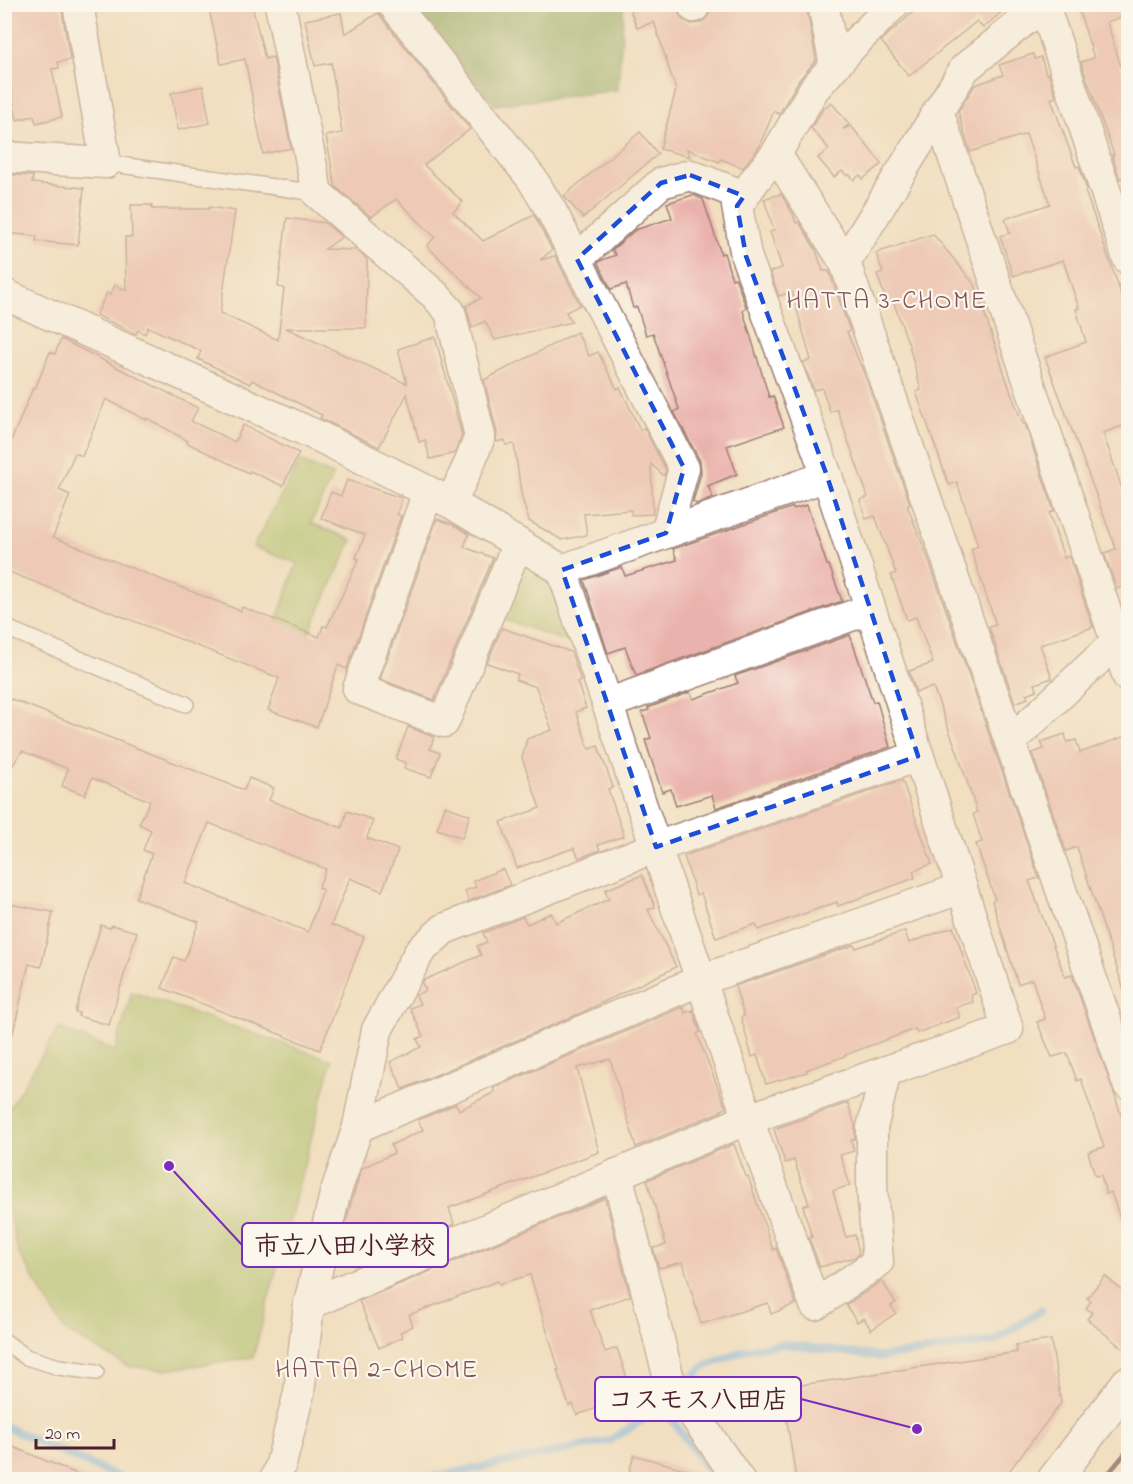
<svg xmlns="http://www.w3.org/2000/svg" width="1133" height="1484" viewBox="0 0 1133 1484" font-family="'Indie Flower','Klee One',sans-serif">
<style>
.green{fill:#a3be64;stroke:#766e48;stroke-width:1.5}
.forest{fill:#82a55a;stroke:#666242;stroke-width:1.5}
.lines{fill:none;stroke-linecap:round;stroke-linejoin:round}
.stream{stroke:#74b3e7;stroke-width:8}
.building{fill:#eab2ac;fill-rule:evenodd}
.service-casing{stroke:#9e7f76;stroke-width:18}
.minor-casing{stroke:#9e7f76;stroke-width:33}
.tertiary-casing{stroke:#9e7f76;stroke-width:36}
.service{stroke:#fff;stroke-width:15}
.minor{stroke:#fff;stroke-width:30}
.tertiary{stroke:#fff;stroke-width:33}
.rail{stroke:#4a1f2b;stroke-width:4.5}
.marked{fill:none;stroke:#1d4ed8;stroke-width:4.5;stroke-dasharray:12 8;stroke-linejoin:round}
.labels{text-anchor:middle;stroke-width:4.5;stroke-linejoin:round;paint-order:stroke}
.neighbourhood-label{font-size:26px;letter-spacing:1.5px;fill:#825258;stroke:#fbf7ec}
.leader{fill:none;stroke:#7b2cbf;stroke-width:2}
.callout-dot{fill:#7b2cbf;stroke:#fbf7ec;stroke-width:2}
.callout{fill:#fbf7ec;stroke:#7b2cbf;stroke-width:2}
.callout-label{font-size:26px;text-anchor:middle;font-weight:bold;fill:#4a1f2b}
</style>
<rect width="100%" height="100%" fill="#fbf7ec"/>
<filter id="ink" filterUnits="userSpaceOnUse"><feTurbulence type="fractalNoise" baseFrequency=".0167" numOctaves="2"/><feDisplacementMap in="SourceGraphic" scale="12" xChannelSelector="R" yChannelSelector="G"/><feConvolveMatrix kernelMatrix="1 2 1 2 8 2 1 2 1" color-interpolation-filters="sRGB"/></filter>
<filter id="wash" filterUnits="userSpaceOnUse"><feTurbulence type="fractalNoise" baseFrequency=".008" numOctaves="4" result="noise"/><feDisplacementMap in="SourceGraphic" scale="24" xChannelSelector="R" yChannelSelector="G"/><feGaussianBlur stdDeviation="1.35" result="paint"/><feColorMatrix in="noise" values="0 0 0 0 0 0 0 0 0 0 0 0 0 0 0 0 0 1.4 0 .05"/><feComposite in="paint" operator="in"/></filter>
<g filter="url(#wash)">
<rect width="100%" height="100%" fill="#f1dfc0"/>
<g class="green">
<path d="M300,461L333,475L311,523L352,540L308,635L275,625L297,563L253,547Z"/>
<path d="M527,561L550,572L574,644L500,618L517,565Z"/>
<path d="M132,992L332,1060L253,1357L165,1370L127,1366L65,1331L18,1252L5,1195V1115L59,1028L115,1051Z"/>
</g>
<path class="forest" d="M414,5H624L618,90L495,105L462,67Z"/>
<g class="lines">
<g class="stream">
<path d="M683,1387L703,1367L745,1350L783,1344L881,1357L994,1341L1041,1310"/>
<path d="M663,1407L715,1480"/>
<path d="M4,1426L125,1480"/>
<path d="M419,1480L609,1441L663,1407L674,1395"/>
</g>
</g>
<g id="blocks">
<g class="building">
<path d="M4,4H61L70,60L58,62L59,68L52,69L62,117L36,123L34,116L17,120L10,82L4,83Z"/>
<path d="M208,4L252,5L265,59L273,57L291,148L263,154L245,59L221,64Z"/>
<path d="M628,4H676L678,12L682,19L691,24L700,23L706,19L711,11V4H806L816,60L799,80L779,114L774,111L759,147L743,168L721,159L719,162L687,149L690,157L660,149L676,90L654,22L637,28Z"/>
<path d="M922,4H1011L983,28L977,21L909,76L881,41Z"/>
<path d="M1077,4H1128V15L1107,22L1128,89V188H1126L1122,178L1120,179L1112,155H1114L1081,62L1094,58Z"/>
<path d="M341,13L345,34L378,13L470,129L424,165L463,202L453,212L483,241L534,215L552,250L540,260L555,256L580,305L566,312L572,322L495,340L485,321L472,328L466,306L481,298L427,246L435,237L396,199L371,217L335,186L326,136L342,133L331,63L315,66L305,20Z"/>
<path d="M1033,54L1035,59L1041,57L1046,74L1048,73L1056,97L1051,99L1076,167L1079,166L1087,190L1085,191L1118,285L1128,320V424L1103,433L1128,506V584L1117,589L1104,553L1116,549L1045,357L1086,342L1076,309L1079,308L1063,260L1013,276L1000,236L1010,233L1005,219L1050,204L1026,134L970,152L958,111L975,85L1003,75L999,65Z"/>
<path d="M203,86L210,123L178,130L171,93Z"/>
<path d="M831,102L849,124L843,129L851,126L882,164L863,179L860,175L854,180L849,174L847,176L842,171L834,177L818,158L829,149L811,128L823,109Z"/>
<path d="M640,132L658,154L583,218L564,196Z"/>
<path d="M4,174L33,176L32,183L84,188L78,245L36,241L37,236L4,233Z"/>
<path d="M781,194L793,214L796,223L799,222L816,250L823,271H829L850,331L847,332L867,381L910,504L907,505L929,561L1039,878L1029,881L1065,977L1072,975L1114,1093L1128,1137V1232L1125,1233L1111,1192L1106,1194L1101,1175L1095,1176L1088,1152L1104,1147L1081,1079L1077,1081L1067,1053L1052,1057L1037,1022L1045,1019L1032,979L1018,984L992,901L995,899L976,844L982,842L973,814L977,812L958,754L933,687L916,692L909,671L933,663L916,617L907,620L891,575L896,573L875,516L866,519L860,500L868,497L837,409L830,412L822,388L814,390L803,362L811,360L792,292L779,296L770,272L782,268L770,232L774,230L764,199Z"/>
<path d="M693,195L703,199L721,254L724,253L732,279L735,278L737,282L746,307L743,311L769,397L773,396L784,427L727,446L737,474L708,486L713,498L696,504L693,501L701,473L700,461L674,412L679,409L653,333L646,335L637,307L633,308L626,284L611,289L598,263L602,260L616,255L612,250L635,230L672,218L667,203Z"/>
<path d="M131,205H152V209H209V207L235,211L220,313L278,340L284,288L278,287L287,218L325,223L342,237L325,249L356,250L367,259L366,328H286L407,384L398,349L435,337L462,435L455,453L430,459L425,440L419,442L407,394L379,447L320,418L322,415L252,380L250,384L198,359L201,351L148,327L145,334L138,330L136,334L96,315L107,293L110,295L115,285L126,290L125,237H132Z"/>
<path d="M933,234L975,285L1011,393L1023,424H1025L1054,511L1049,513L1064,558L1069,556L1093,627L1040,645L1052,678L1035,684L1037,690L1026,694L1028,698L1015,703L989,627L996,625L971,549L978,546L957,482L949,485L916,392L921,390L909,345L893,301L887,303L877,274L883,272L876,253Z"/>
<path d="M577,332L589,356L598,352L617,389L620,387L640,430L644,428L666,470L664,476L651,464L653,514L631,515V510L584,514L587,535L562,540L529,521L522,498L514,444L506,445L505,440L496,442L497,432L484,380Z"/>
<path d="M61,339L198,408L191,421L235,442L243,425L299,453L283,486L250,471L249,473L187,443L188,441L147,418L146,420L106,399L82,456L75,453L59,490L70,495L53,537L241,611L242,607L319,637L323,626L327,627L359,559L356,558L365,535L321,518L331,492L341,496L347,480L402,498L397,514L401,516L347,669L338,665L317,727L268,710L279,678L4,570V458L33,388L35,389L50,352L55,354Z"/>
<path d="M807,505L827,565H829L842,601L636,675L625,647L608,653L584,580L622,567L625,576L677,560L673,549L793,507V509Z"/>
<path d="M437,519L452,524L469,534L464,547L493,558L434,700L380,679Z"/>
<path d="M502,628L571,652L581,681L577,682L586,708L576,712L589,749L598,746L613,787L608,789L624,836L598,845L600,850L579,858L574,848L517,868L501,822L540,808L522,758L527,739L552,730L536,687L516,680L518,674L487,663Z"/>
<path d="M850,635L873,702L877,701L890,747L716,808L712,795L676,806L671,789L662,792L645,740L651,738L642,712L649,710L648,708L690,692L693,699L738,683L735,676Z"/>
<path d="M11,699L244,790L249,778L274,788L269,800L342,828L347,811L373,820L367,838L398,850L382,891L350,878L331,925L364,937L320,1050L162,988L174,957L184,961L199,922L136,898L152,854L143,850L151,830L139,824L150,801L92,778L85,795L62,786L68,769L22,751L4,779V715ZM209,823L326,869L318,888L323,890L308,932L185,883Z"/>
<path d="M408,727L434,737L430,749L440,753L431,777L404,768L406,763L396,759Z"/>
<path d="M1065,734L1067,742L1076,740L1080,753L1128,735V989L1124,990L1077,847L1066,851L1032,753L1044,749L1041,742Z"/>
<path d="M902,780L932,864L913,871L915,878L838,906L837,902L758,930L756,924L716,938L701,893L696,895L684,856Z"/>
<path d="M445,806L470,815L462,838L437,829Z"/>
<path d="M503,869L510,885L469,901L465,891L476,887L473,881Z"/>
<path d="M642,875L655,907L648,910L676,967L583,1012L403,1089L390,1062L421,1047L417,1039L423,1036L410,1008L420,1004L416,995L426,990L422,983L424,980L481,955L477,946L487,942L483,933L523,917L527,924L551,913L556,923L609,899L605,890Z"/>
<path d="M4,903L53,912L41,967L29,964L13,1033L4,1032Z"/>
<path d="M101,925L110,928L112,925L137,932L109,1025L78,1016L79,1013L75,1012Z"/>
<path d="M953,927L976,993L971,995L973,1002L956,1007L960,1017L917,1033L915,1029L845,1055V1056L806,1070L807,1072L766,1084L757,1055L752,1057L741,1017L744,1016L735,986L854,945L856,948L905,931L909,943Z"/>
<path d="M683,1007L685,1013L693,1010L700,1032L697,1034L726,1108L721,1110L722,1111L636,1147L610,1059L577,1068L599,1152L449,1208L454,1224L358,1265L344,1230L352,1199L362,1168L394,1153L391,1145L423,1130L418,1120L456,1104L459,1110L495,1092L493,1088Z"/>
<path d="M848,1103L855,1125V1139L851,1140L854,1151L840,1155L850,1185L833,1191L846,1237L855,1235L859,1254L855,1257L820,1267L809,1238L812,1237L803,1206L809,1204L794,1160L785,1163L774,1129Z"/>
<path d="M734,1144L746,1177L748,1176L773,1250L776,1248L796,1304L771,1314L768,1303L701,1324L683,1262L659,1268L653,1248L666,1245L647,1180Z"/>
<path d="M605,1198L630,1296L590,1310L605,1352L617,1348L628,1381L618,1384L620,1391L604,1397L606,1405L577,1415L573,1404L569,1406L557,1370H559L530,1275L499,1284L498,1281L409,1315L413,1326L400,1332L403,1337L379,1348L359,1301Z"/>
<path d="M1105,1276L1128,1295V1353L1087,1319L1092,1313L1086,1308L1091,1301L1087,1298Z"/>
<path d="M882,1281L896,1303L891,1306L896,1313L871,1330L864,1318L857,1322L846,1305Z"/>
<path d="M1051,1340L1061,1403L1003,1479H992L988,1476L964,1479H796L782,1388L1017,1352L1016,1345Z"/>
<path d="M4,1443L89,1479H4Z"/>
<path d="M634,1455L699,1473L698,1479H627Z"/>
</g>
</g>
</g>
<g filter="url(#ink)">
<use href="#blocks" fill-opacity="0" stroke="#9e7f76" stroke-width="1.5"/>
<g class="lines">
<g class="service-casing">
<g id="service">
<path d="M106,163L317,193"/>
<path d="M4,627L186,704"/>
<path d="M4,1341L26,1357L59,1367L96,1372"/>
</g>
</g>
<g class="minor-casing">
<g id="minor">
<path d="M280,4L317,193L435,295L450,312L480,436L470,462L451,503"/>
<path d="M393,4L532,179L552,212L684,468L666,533"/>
<path d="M693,4L694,7"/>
<path d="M823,4L835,65"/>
<path d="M1044,5L1128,259"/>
<path d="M938,111L1128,677"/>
<path d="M776,154L845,263L1128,1084"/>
<path d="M4,157L106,163L78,4"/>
<path d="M577,259L661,183L690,175L744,196"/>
<path d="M845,263L965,68L1045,4"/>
<path d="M4,294L324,439L451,503L562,570L748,1119L815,1305L878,1262L872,1187V1128L886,1071"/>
<path d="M428,492L358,689L444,722L518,543"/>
<path d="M562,570L827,476"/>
<path d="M607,704L870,609"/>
<path d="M1010,742L1128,631"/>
<path d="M358,1127L701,980L962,888"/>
<path d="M617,1174L669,1379L739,1480"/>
<path d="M309,1304L748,1119L1008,1029L827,476L746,256L737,206L755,180L776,154L814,89L852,46L894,4"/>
<path d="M275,1480L281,1464L299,1393L309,1304L335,1194L358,1127L377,1030L420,951L444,929L656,847L918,756"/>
</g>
</g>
<g class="tertiary-casing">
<path id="tertiary" d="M1054,1480L1128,1383"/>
</g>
<use href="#service" class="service"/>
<use href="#minor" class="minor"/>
<use href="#tertiary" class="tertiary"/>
<path class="rail" d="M1103,1480L1128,1450"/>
</g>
</g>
<path d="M0 0H1133V1484H0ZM690,175L744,196L737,206L746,256L827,476L918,756L656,847L562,570L666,533L684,468L577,259L661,183Z" fill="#f1dfc0" fill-opacity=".55" fill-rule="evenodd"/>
<path class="marked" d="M690,175L744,196L737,206L746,256L827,476L918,756L656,847L562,570L666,533L684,468L577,259L661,183Z"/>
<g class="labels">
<g class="neighbourhood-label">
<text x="887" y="308">HATTA 3-CHOME</text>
<text x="377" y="1377">HATTA 2-CHOME</text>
</g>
</g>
<path class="leader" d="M169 1166L242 1245M917 1429L801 1399"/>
<g class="callout-dot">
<circle cx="169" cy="1166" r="6"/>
<circle cx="917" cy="1429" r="6"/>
</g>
<g class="callout">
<rect x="242" y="1223" width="206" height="44" rx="6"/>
<rect x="595" y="1377" width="206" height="44" rx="6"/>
</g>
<g class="callout-label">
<text x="345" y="1254">市立八田小学校</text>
<text x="698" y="1408">コスモス八田店</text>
</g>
<rect width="1133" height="1484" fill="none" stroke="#fbf7ec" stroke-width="24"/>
<path d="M36 1439v9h78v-9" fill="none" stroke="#4a1f2b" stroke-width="3"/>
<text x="45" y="1439" font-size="18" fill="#4a1f2b" stroke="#fbf7ec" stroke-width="4.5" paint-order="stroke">20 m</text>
</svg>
